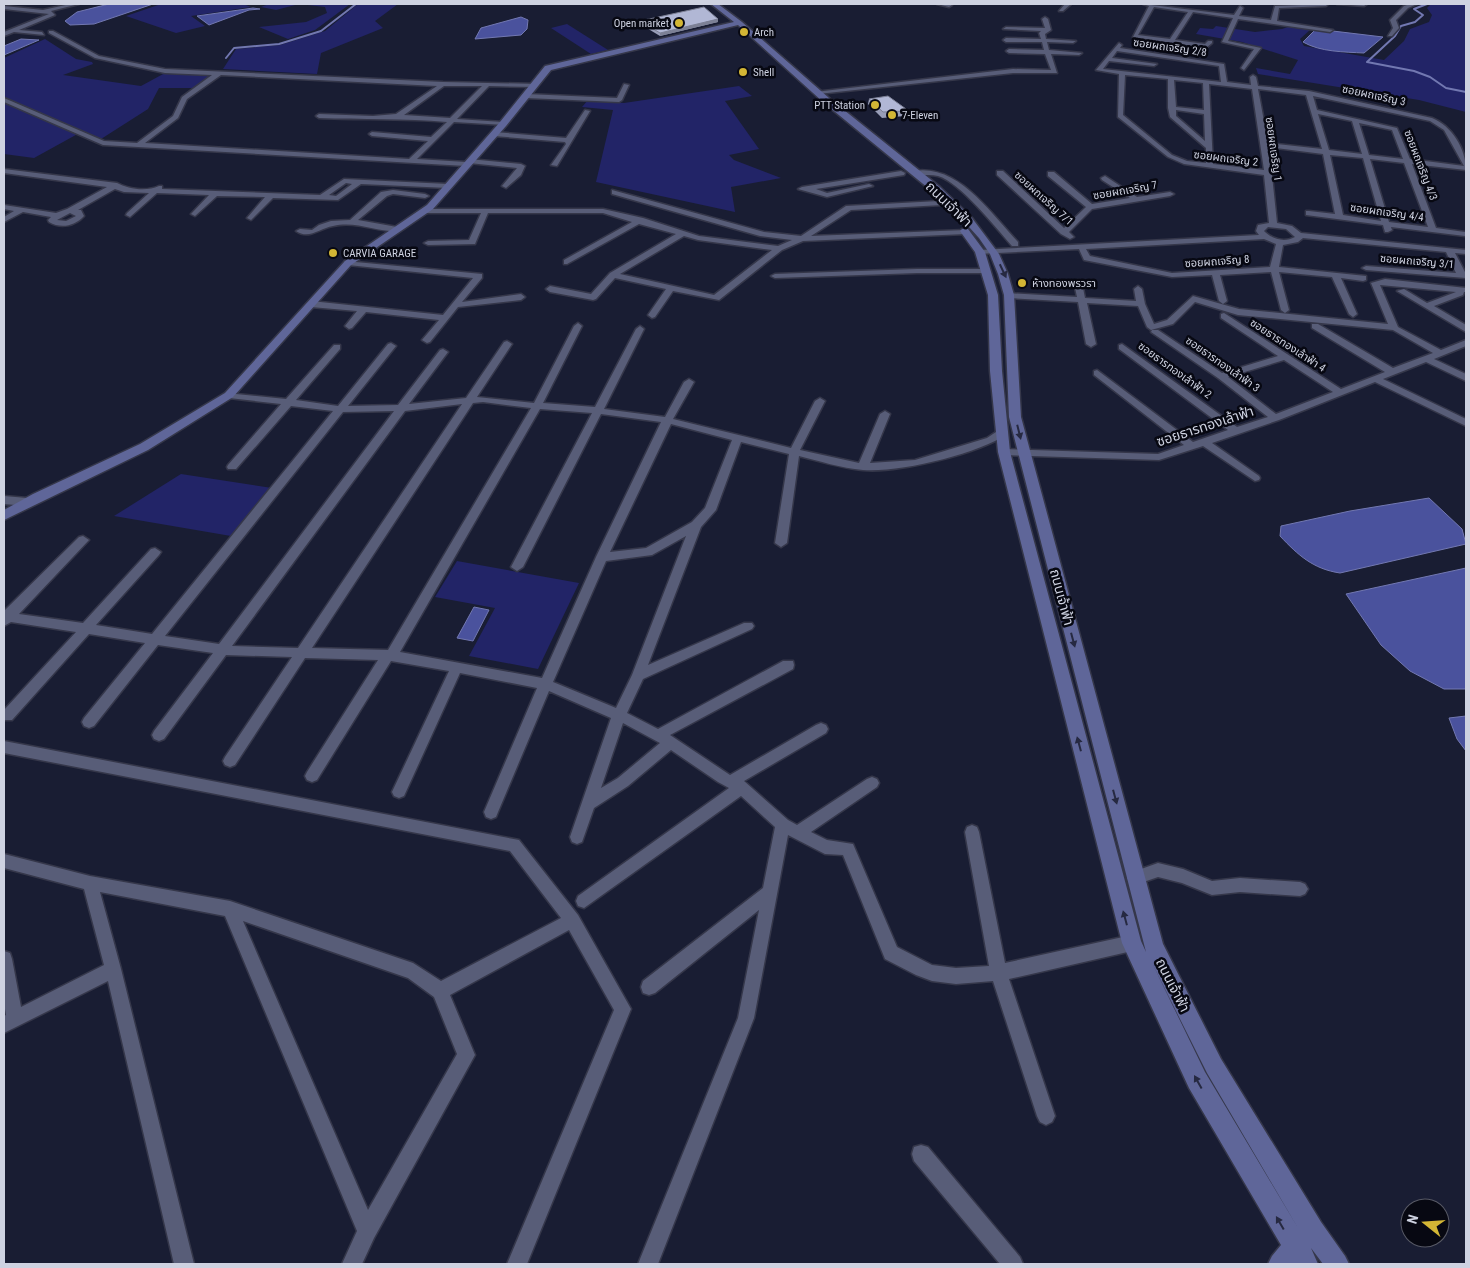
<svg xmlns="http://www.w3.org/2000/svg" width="1470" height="1268" viewBox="0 0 1470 1268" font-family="'Roboto Condensed','Noto Sans Thai',sans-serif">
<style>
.green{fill:#222467}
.water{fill:#4a529d;stroke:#7278b1}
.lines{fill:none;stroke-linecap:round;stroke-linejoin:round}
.stream{stroke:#7278b1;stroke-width:2}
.street-casing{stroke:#35374a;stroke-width:3}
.secondary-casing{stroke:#35374a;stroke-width:3}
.street{fill:#585d78;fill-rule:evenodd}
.secondary{fill:#5f6699;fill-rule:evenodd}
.wall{fill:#989db7}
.shaded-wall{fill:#7c8095}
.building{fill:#b1b7d5;stroke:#7c8095}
.oneway{fill:#262941}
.poi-dot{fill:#d3b635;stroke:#070812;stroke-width:2}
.labels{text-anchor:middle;stroke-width:5;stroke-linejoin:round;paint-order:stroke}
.far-poi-label{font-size:11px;fill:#ced2e1;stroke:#070812;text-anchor:start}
.far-street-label{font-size:11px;fill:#ced2e1;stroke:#070812}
.street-label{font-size:14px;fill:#ced2e1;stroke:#070812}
</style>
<rect width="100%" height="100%" fill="#191d33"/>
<g class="green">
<path d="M161,4H243L251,7L191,16L205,26L176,33L126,16Z"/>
<path d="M269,4H350L315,30L288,39L259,27L306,22L327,13L325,7L299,4L276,10L261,7Z"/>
<path d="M358,4H398L375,21L383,28L321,53L317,74L223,69L236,49L280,45L325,31Z"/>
<path d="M1431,4H1466V112L1419,100L1258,74L1256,68L1290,74L1298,60L1242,42L1196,34L1200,28L1213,29L1216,26L1255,32L1282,29L1291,26L1311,29L1300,39L1304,46L1384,60L1404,41L1410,29L1429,22L1432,15L1427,8Z"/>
<path d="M567,24L608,50L591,54L551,28Z"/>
<path d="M45,39L76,59L92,62L93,64L63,75L141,86L165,73L216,74L194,88H159L148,109L101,139L83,131L34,158L4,154V58Z"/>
<path d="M739,86L752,96L725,101L759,149L729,155L734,160L781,178L731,187L735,212L596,182L613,110L582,107L588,100L624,103Z"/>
<path d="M181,474L272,488L231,536L114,516Z"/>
<path d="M457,561L579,583L538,669L469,656L495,608L435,597Z"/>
</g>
<g class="water">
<path d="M109,4H153L94,24L70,25L65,21L77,12Z"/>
<path d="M253,8L260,9L249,10L209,25L197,16Z"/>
<path d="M521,17L528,20L527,29L521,35L475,39L481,28Z"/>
<path d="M1316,29L1383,37L1364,53C1345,52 1320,52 1303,42Z"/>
<path d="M21,39L39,40L4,55V46Z"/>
<path d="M1429,498L1462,529L1466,544L1340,573C1313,569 1298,555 1280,536L1281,526L1350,511Z"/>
<path d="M1466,568V689H1444L1410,671L1381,645L1346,594Z"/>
<path d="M474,607L489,610L473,641L457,638Z"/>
<path d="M1466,716V751L1457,739L1449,718Z"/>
</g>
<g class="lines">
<g class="stream">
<path d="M1427,4L1414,9L1423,15L1415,22L1401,26L1395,36L1367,62L1414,71L1430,77L1446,88L1466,92"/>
<path d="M226,58L234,48L279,44L321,31L356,4"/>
</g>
<g class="street-casing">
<g id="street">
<path d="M70,4H79L51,11L55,15L19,30L42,32L44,35L14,32L4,36V32L49,14L4,9V6L43,10Z"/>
<path d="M937,4H950L952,5L949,7Z"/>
<path d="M1065,4H1071L1063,11H1059Z"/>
<path d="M1143,4L1234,15L1240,6L1243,8L1239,16L1271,20L1275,6L1328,4L1326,6L1279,8L1277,21L1333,30L1330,32L1238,19L1228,41L1261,48L1244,70L1241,68L1254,49L1222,42L1233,18L1193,12L1175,40L1205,44L1208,41H1212V43L1206,48L1133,37L1149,6ZM1154,7L1188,12L1170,39L1138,35Z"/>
<path d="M1337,4H1367L1364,6Z"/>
<path d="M1410,4H1417L1408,8L1396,20L1399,28L1392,36H1388L1393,28L1390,20L1404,6Z"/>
<path d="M1045,17L1048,19L1051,30L1045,34L1046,39L1076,41L1073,43L1047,42L1049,50L1082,53L1079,55L1051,54L1057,73H1013L818,94L815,92L1013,69L1051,70L1045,54L1009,53L1006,51L1009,49L1044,50L1042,42H1006L1003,40L1006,38L1041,39L1039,33L1041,31L1003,29L1006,27L1045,28L1042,19Z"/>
<path d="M49,31H53L99,56L165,69L443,82L538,84L536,87L489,86L457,119L503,122L505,123V125L454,122L417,159L466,162L469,159L521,164L525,166L521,175L506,188L502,186L517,168L469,163L466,166L103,145L4,102V98L104,141L137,143L173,116L182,97L212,75L165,73L95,58L49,33ZM221,75L437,86L396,114L373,116L319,114L316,116L319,118C362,120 404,118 447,122L431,137L372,132L369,134L372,136L428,141L409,159L145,143L178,118L187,99ZM444,86H482L450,118L404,115Z"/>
<path d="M1119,43L1122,45L1120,48L1224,64L1227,82L1251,85L1250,77L1253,75L1256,77L1258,86L1309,91L1432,118C1452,126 1466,149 1466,170L1412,164L1436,228L1465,232V236L1391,227L1392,230L1388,232H1385L1383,225L1306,215V211H1309L1335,214L1323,154L1269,147L1277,223L1292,226L1301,233L1466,250V254L1455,253L1466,274V278L1366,270L1362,268L1366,266L1456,273L1446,252L1303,238L1298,242L1283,245L1279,267L1366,276V280L1363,281L1341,278L1357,314L1353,317L1349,314L1332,277L1279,272L1289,310L1285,313L1281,310L1271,272L1220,275L1227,301L1223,304L1219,301L1212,275L1172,277L1084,260L1079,249L977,254L976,252L980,250L1259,235L1256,231L1258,225L1269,223L1264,175L1184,164L1168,157L1118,117L1119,74L1096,70ZM1117,51L1219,66L1221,82L1103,69L1109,61L1154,66L1157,64L1112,58ZM1125,75L1168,79V108L1170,117L1206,148V163L1187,161L1172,155L1123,115ZM1174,80L1203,83L1204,110L1176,107ZM1209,84L1252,89L1264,170L1213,164ZM1258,89L1306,95L1322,149L1268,143ZM1313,96L1430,121L1444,130L1464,166L1410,159L1397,128L1317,110ZM1176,110L1204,114L1205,141L1176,116ZM1318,114L1352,121L1362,154L1329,150ZM1359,123L1392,130L1403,159L1369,155ZM1330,155L1363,158L1381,221L1343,215ZM1370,159L1404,163L1428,227L1389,222ZM1268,227L1286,229L1295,237C1284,243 1272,239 1264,231ZM1264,239L1276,244L1270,267L1172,273L1090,256L1086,249Z"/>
<path d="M624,84L629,85L622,100L619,102L526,98L523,96L526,94L617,98Z"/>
<path d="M585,110L590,111L557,166L551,165L566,144L565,142L494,136L491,134L494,132L566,138Z"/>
<path d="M4,169L117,183C128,189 146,192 159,186H162V189L320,195L344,179L448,184L452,186L448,188L361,184L338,200L273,198L251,220L247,218L265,197L217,196L195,216L191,214L209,195L157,193L130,217L126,215L127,213L149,193L124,192L115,189L78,210H81L84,216C75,226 61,229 49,222L48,220L51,217L23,212L4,222V217L14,211L4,209V205L56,213L67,209L107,187L4,173ZM346,183L352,184L336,196L329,195ZM70,213L76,216L66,221L57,220Z"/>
<path d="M901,171L905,173L904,175L816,189L827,193L869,184L873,186L827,197L798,189L802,187Z"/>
<path d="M914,171C959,164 991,214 1018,242V246H1012C996,228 960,182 938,176C930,174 922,176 914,175Z"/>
<path d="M997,171H1003L1064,228L1086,207L1048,176V172H1054L1092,204L1130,198L1102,180L1101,178L1105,176L1137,197L1170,192L1174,194L1170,196L1092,209L1069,232L1074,237L1070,239L1061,234L997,175Z"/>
<path d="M393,190L425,194L429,196L425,198L393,194L387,196L358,220L397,227L401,229L400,231C379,233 356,220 333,226C320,228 309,240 296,231L300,229L312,230L319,225L331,221L350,220L381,192Z"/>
<path d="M612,190L764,232L801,236L846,206L939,201H942V205L851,210L811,236L966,230L970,232L966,234L803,241L782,250L719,300L673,291L655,317L652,318L648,315L666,289L615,278L596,299L593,300L550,292L546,289L550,286L591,294L610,273L676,234L639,224L567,264H564V260L632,222L603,213H488L475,244L428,245L424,243L428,241L469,240L481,213H422V209H603L643,218L699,236L778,246L792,240L760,236L612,194ZM684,236L698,240L772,250L714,295L620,274Z"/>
<path d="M345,261L482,274V278L462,302L521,294L525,297L521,300L458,307L430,342L427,343L422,340L439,320L366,312L352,328L349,329L345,326L357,311L311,307L307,304L311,301L443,315L473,278L348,265L344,263Z"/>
<path d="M917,269H986L990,271L986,273H917L775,278L771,276L775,274Z"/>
<path d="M1385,279L1466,288V292H1464L1463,295L1434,306L1466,325V332L1397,291L1404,289L1427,303L1456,292L1380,285L1398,327L1441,350L1466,340V346L1434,359L1466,374V381L1426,362L1383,379L1466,419V426L1375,382L1279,420L1212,443L1259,476L1260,478L1259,480L1255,481L1203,446L1159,460L1004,455L999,452L1004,449L1158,454L1184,445L1094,375V371L1097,370L1193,442L1228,430L1119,349V345L1122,344L1237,427L1268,417L1218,378L1151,332L1152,330H1158L1222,373L1278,356L1221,318V314L1224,313L1341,389L1385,372L1312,328V324H1318L1393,368L1433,353L1393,330L1238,315L1195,302L1173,324L1151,330L1147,327L1138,306L1087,303L1096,344L1091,347L1086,344L1078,302L1009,298L1005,295L1006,293L1077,297L1074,283L1078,280L1082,283L1085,298L1136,301L1134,289L1138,286L1142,289L1145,304L1154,324L1167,320L1193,296L1239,309L1388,324L1371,283ZM1284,360L1333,392L1276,414L1228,377Z"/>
<path d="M578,323L582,326L543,403L595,407L636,329L640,326L644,329L604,409L665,417L684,382L689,379L694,382L673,419L791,448L815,401L820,398L825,401L800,450L859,463L880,414L885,411L890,414L870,463L915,460L987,438L999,430H1007V434C978,454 898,473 863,470C841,468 819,461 799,456L787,543L781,547L775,543L789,454L741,442L716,510L701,527L648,665L744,623H752L754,626L752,629L643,679L627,713L658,729L783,661H793L794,665L793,669L670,735L730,775L816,725L821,723L826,725L828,729L826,733L744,781L788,820L797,825L867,779L872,777L877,779L879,783L877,787L811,832L827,840L853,844L897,947L932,965L956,968L989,966L965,832L967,827L972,825L977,827L979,832L1005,963L1132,935L1138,937L1140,943L1138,949L1132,951L1009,979L1055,1116L1052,1122L1046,1125L1040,1122L1037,1116L993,981L956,984L932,981L916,975L885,959L843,855L825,854L788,835L754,1018L658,1264H638L738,1018L759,910L655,993L649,995L643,993L641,987L643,981L763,888L775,827L741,796L584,908L578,906L576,901L578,896L729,788L718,782L671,750L628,786L594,808L582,842L577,844L572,842L570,837L611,718L549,691L498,812L496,817L491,819L486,817L484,812L537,688L460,673L404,796L399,798L394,796L392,792L449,671L391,661L317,780L312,782L307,780L305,776L307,772L378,660L305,658L235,765L230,767L225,765L223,761L225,757L292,657L226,655L164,739L159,741L154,739L152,735L154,731L213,653L158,645L94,726L89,728L84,726L82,722L84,718L145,643L89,634L12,720H4V710L76,632L11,622L4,626V611L79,537L83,536L89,540L19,614L83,623L151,549L155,548L161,552L159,555L96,625L152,634L333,411L291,406L236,469H228L227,467L228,465L281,404L229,398L224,395L226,393L286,399L334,345H340V349L296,400L338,406L388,344L391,343L396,346L348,406L398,405L440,350L443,349L448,352L409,404L466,398L504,342L507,341L512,344L477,397L534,403L574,326ZM483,402L531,408L388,650L312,648L473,403ZM462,404L298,648L232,646L405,411ZM540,409L592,413L511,567L517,571L523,567L601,414L661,422L596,557L542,678L400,652ZM394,411L219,644L165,636L343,412ZM671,424L732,440L705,508L692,522L646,548L610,552ZM686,536L632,675L616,708L553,682L606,561L652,555ZM623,723L660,743L618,778L601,788Z"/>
<path d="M4,496L27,498L32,502L27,506L4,504Z"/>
<path d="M4,741L519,840L578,915L631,1009L527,1264H507L614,1010L569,930L450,995L475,1055L374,1238L362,1264H342L357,1231L225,916L100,892L121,969L194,1264H174L108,981L4,1033V1016L6,1015L4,1003V951L10,953L12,959L21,1007L104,965L84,889L4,868V854L90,876L230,901L413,963L441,981L561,918L510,851L4,753ZM243,921L408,978L434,997L457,1054L368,1210Z"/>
<path d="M1158,863L1183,869L1212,881L1240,878L1300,882L1305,884L1308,889L1305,894L1300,896L1240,892L1212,895L1182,883L1158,877L1135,885L1130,883L1127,878L1130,873Z"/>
<path d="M921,1145L928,1147L1020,1257L1023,1264H1000L914,1161L912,1154L914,1147Z"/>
</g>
</g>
<g class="secondary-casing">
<path id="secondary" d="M711,4H718L742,22L829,98L940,187L972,218L999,254L1008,274L1014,295L1021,417L1163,944L1221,1059L1321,1222L1345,1256L1349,1264H1323L1311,1248L1318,1264H1268L1272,1256L1281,1245L1189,1088L1122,943L998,452L990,371L988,295L975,252L960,231L962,229H968L985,252L998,295L1002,371L1010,452L1141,941L1146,952L1009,417L1004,295L998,274L990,254L979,238L950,206L823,102L738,25L551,70L506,126L433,209L351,265L233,397L148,450L4,520V510L33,494L140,444L225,393L345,261L427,205L500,122L545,66L734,22ZM1152,963L1207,1073L1298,1228L1205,1072Z"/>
</g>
<use href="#street" class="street"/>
<use href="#secondary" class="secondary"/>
</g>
<g class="wall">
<path d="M640,21L718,22L660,36L640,24Z"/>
<path d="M869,99L906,109L905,116L882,118L868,104Z"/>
</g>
<path class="shaded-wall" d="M718,19V22L660,36V33Z"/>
<g class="building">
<path d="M704,7L718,19L660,33L640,21Z"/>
<path d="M888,96L906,109V111L883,112L869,99Z"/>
</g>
<defs><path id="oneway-solid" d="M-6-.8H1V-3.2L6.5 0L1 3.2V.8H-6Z" transform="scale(1.25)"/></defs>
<g class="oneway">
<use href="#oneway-solid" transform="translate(1003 271) rotate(65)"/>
<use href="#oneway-solid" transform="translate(1019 432) rotate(76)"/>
<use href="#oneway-solid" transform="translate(1073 640) rotate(75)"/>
<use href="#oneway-solid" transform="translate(1079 744) rotate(-105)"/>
<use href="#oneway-solid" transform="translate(1115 797) rotate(75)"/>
<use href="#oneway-solid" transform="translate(1125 918) rotate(-105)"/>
<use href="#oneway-solid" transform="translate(1198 1082) rotate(-119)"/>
<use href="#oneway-solid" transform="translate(1280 1223) rotate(-120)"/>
</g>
<g class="poi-dot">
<circle cx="679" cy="23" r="5"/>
<circle cx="744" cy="32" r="5"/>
<circle cx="743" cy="72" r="5"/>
<circle cx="875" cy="105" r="5"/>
<circle cx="892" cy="115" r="5"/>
<circle cx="333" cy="253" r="5"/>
<circle cx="1022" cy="283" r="5"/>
</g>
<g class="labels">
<g class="far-poi-label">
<text x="669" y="27" text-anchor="end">Open market</text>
<text x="754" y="36">Arch</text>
<text x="753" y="76">Shell</text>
<text x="865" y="109" text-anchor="end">PTT Station</text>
<text x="902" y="119">7-Eleven</text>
<text x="343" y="257">CARVIA GARAGE</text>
<text x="1032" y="287">ห้างทองพรวรา</text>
</g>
<g class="far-street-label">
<text transform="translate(1170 47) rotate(8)" y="4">ซอยผถเจริญ 2/8</text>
<text transform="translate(1374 95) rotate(12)" y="4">ซอยผถเจริญ 3</text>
<text transform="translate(1274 149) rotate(82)" y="4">ซอยผถเจริญ 1</text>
<text transform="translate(1226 158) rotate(7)" y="4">ซอยผถเจริญ 2</text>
<text transform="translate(1421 165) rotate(69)" y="4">ซอยผถเจริญ 4/3</text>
<text transform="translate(1125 190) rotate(-10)" y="4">ซอยผถเจริญ 7</text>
<text transform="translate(1044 198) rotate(42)" y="4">ซอยผถเจริญ 7/1</text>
<text transform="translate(1387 212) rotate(8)" y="4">ซอยผถเจริญ 4/4</text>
<text transform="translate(1217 261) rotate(-4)" y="4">ซอยผถเจริญ 8</text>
<text transform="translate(1417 261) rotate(5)" y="4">ซอยผถเจริญ 3/1</text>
<text transform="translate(1288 345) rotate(33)" y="4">ซอยธารทองเล้าฟ้า 4</text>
<text transform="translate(1223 364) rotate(35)" y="4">ซอยธารทองเล้าฟ้า 3</text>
<text transform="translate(1175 370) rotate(36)" y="4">ซอยธารทองเล้าฟ้า 2</text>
</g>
<g class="street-label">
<text transform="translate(949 204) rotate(44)" y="5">ถนนเจ้าฟ้า</text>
<text transform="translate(1205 426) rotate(-18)" y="5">ซอยธารทองเล้าฟ้า</text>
<text transform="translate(1062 597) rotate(75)" y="5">ถนนเจ้าฟ้า</text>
<text transform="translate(1173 985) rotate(63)" y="5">ถนนเจ้าฟ้า</text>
</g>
</g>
<rect width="1470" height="1268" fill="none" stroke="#ced2e1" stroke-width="10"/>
<g transform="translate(1425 1223) rotate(287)"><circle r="24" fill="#070812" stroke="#575965"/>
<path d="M0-4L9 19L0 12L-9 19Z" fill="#d3b635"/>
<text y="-8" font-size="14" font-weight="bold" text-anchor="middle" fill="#ced2e1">N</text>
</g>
</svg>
